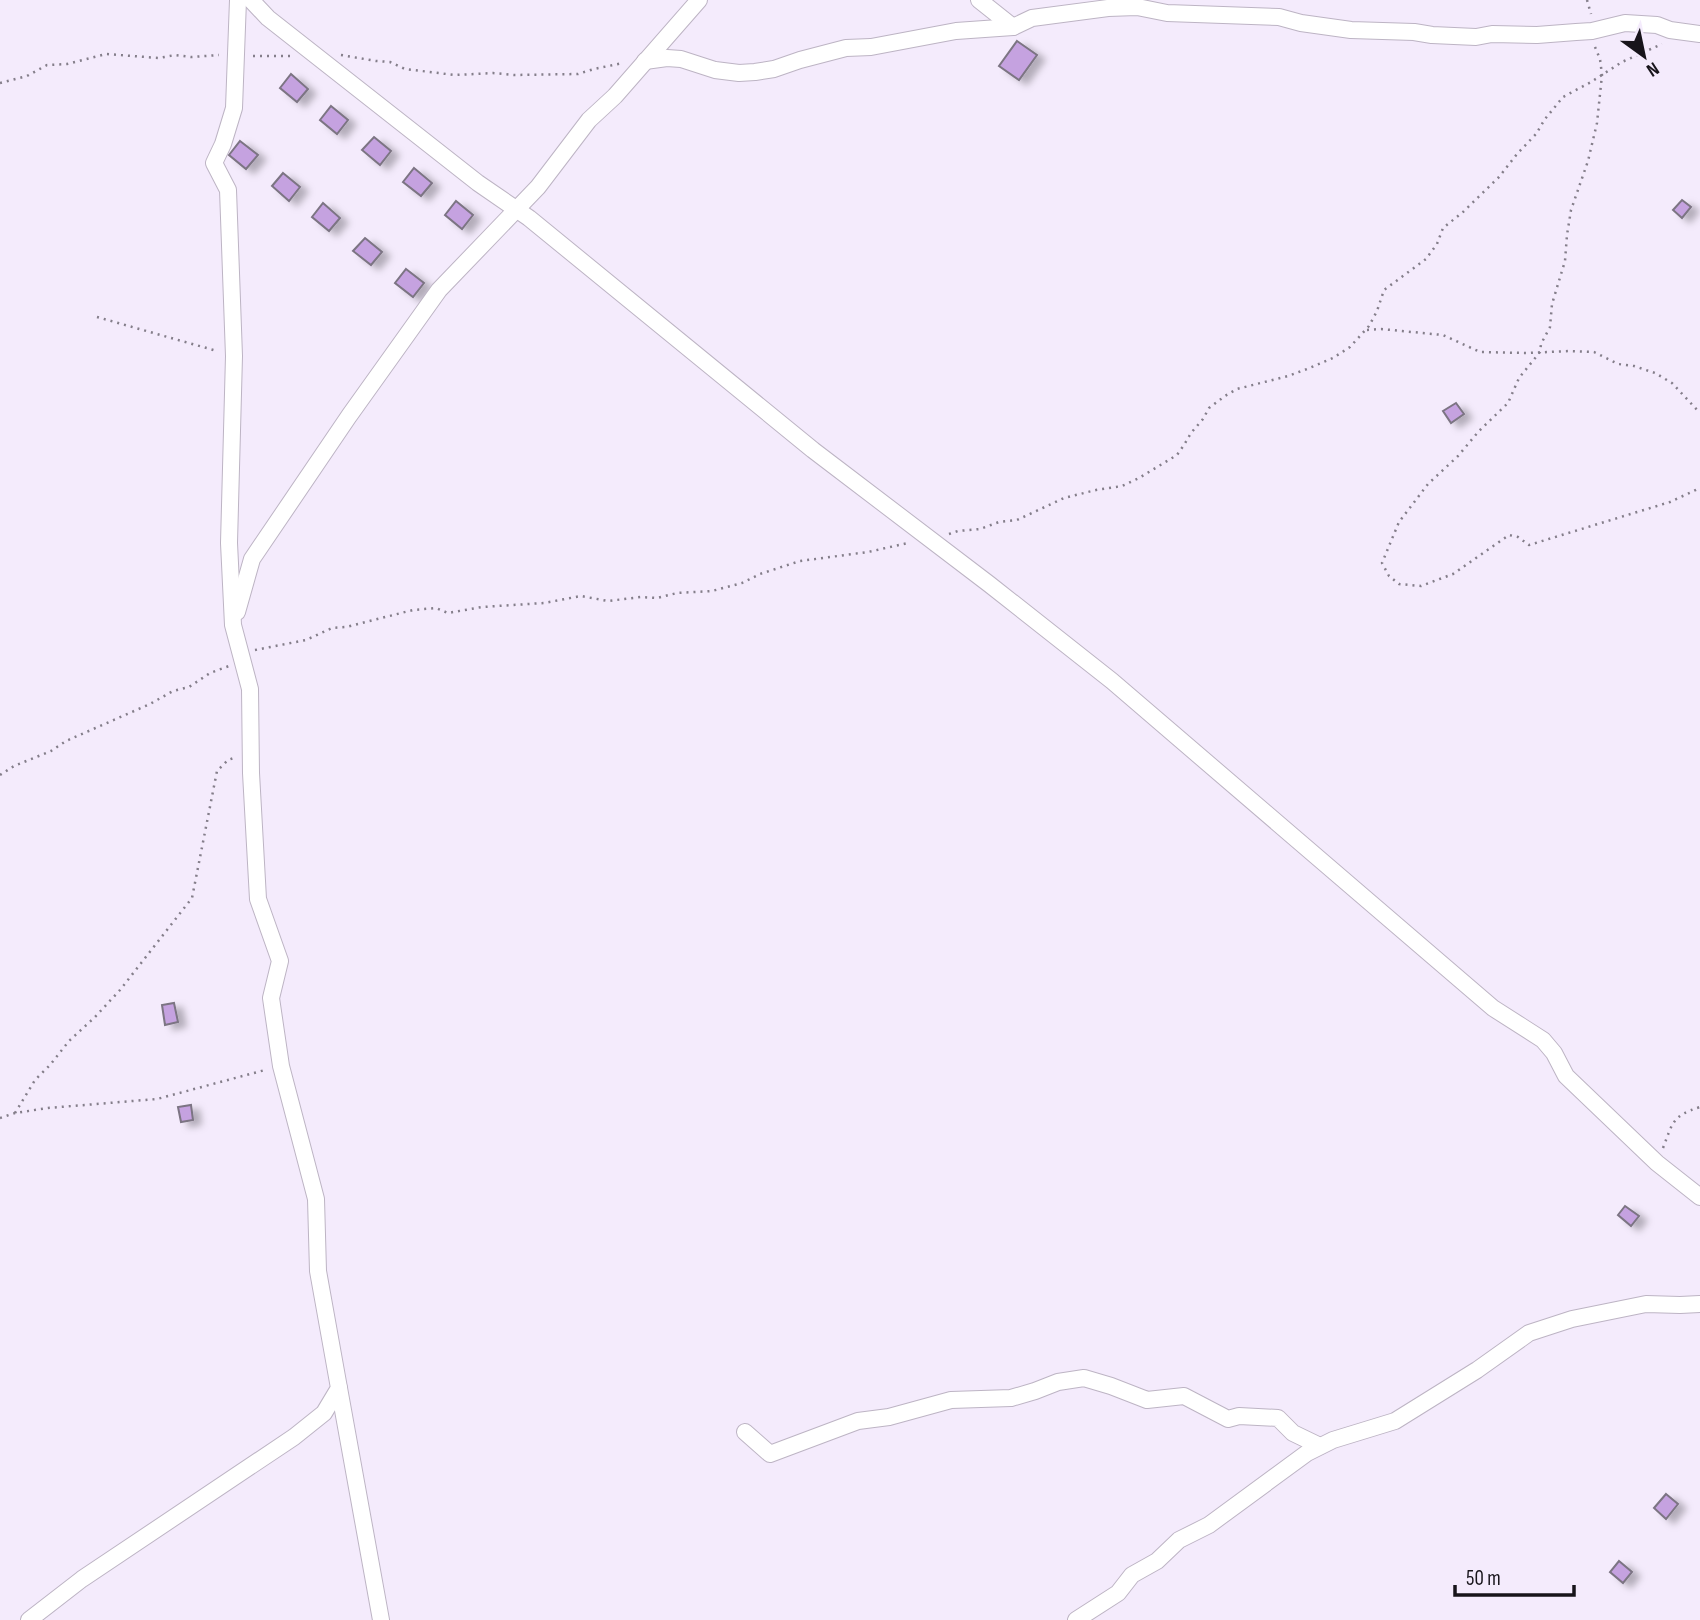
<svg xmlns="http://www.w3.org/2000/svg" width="1700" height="1620" viewBox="0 0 1700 1620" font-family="'Sofia Sans Condensed',sans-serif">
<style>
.building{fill:#c5a2e0;stroke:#7c7483;stroke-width:2;filter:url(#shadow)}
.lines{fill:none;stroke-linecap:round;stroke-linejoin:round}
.minor-casing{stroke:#bdb4c4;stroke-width:18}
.path{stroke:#847e8a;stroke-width:2.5;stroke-dasharray:2 5;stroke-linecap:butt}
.minor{stroke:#fff;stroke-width:16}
</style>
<defs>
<filter id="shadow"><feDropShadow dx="8" dy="4.5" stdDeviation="3.5" flood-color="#0004"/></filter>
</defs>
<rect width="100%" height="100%" fill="#f4ebfc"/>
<g class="building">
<path d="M1017,41L1037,55L1019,80L999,66Z"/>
<path d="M291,74L308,89L297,102L280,88Z"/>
<path d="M331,106L348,120L337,134L320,120Z"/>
<path d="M374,137L391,151L380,165L362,150Z"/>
<path d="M240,141L258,155L246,169L229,155Z"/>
<path d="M414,168L432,183L421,196L403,182Z"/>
<path d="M283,173L300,187L289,201L272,186Z"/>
<path d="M1682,200L1691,207L1682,218L1673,210Z"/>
<path d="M456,201L473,215L462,229L445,215Z"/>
<path d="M323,203L340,218L329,231L312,217Z"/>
<path d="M365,238L382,252L371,265L353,251Z"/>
<path d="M406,269L424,283L413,297L395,283Z"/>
<path d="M1456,403L1464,414L1451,423L1443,411Z"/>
<path d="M174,1003L178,1022L165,1025L162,1005Z"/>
<path d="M191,1105L193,1120L181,1122L178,1107Z"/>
<path d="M1625,1206L1639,1216L1631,1226L1618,1215Z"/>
<path d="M1666,1494L1678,1504L1666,1519L1654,1508Z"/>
<path d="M1619,1561L1632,1572L1623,1583L1610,1572Z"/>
</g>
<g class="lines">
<g class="minor-casing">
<g id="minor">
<path d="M251,0L268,18L478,183L529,218L813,450L989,584L1112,681L1493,1008L1543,1040L1554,1053L1566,1076L1657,1163L1700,1197"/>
<path d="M979,0L1013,27"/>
<path d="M645,61L667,58L681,59L715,70L739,73L755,72L774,69L800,60L846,48L871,47L956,31L1013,27L1032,18L1108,8L1137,7L1167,13L1279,17L1301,23L1351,30L1414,32L1432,35L1476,37L1492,34L1537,35L1576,32L1592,31L1625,23L1657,25L1670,30L1700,34"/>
<path d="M237,612L252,559L349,416L439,290L538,187L589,120L615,96L699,0"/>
<path d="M339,1388L381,1620"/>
<path d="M745,1432L770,1454L858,1421L889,1417L951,1400L1011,1398L1035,1391L1058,1382L1084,1378L1111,1386L1147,1400L1184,1396L1228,1419L1239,1416L1278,1418L1293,1433L1320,1446"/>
<path d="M29,1620L82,1579L294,1437L324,1413L339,1388L318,1271L316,1199L281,1066L271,998L280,961L258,899L251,773L250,689L233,625L229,543L234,356L228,190L214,163L223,144L234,108L238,0"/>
<path d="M1076,1620L1118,1593L1132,1575L1157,1561L1179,1540L1209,1525L1307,1453L1333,1440L1395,1421L1477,1370L1529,1333L1572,1319L1646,1304L1680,1305L1700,1304"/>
</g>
</g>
<g class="path">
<path d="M1587,0L1591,14"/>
<path d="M1595,47L1600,59L1602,75L1597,123L1588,161L1571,210L1567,235L1565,261L1552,304L1550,327L1541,344L1540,352L1519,378L1508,403L1479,431L1458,456L1428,484L1399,522L1382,563L1389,576L1399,584L1421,586L1453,574L1509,535L1518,537L1529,545L1670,502L1700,488"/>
<path d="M341,55L376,61L390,62L405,69L455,75L493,73L514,75L578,74L594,69L623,63"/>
<path d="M253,56H292"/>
<path d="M0,83L27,76L47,65L67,64L106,54L159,58L175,55L191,57L219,55"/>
<path d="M97,317L217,351"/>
<path d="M1367,330L1381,329L1443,335L1480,352L1527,353L1569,351L1594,352L1618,364L1634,366L1655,373L1672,383L1700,413"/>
<path d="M949,534L958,531L980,529L999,522L1017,520L1064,498L1096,490L1122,486L1139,478L1177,455L1184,445L1191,433L1203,419L1209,408L1225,396L1237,389L1288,376L1307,369L1333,358L1350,347L1369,326L1377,311L1384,290L1426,259L1437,244L1443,228L1463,212L1499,177L1517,154L1536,134L1545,119L1563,97L1591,82L1622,62L1662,44"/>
<path d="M255,650L306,640L332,628L346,627L413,610L436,608L448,613L482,607L544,603L581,596L608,601L641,597L657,598L677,593L712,591L742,583L760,574L800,561L868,552L908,543"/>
<path d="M0,775L14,766L51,751L66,741L150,704L173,691L189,687L210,673L229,666"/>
<path d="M15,1113L35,1080L50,1065L69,1041L95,1017L120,990L192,898L217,771L228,760L234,758"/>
<path d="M0,1118L15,1113L48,1108L157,1099L265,1070"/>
<path d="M1663,1148C1673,1122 1672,1116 1700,1107"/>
</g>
<use href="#minor" class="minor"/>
</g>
<g transform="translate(1644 56) rotate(147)" stroke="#f4ebfc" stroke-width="5" paint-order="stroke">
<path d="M0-5L12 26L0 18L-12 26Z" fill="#17141a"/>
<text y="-10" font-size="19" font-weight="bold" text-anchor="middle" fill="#17141a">N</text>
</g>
<path d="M1455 1585v10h119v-10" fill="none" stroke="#17141a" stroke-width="3.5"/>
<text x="1466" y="1585" font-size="21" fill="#17141a" stroke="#f4ebfc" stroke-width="5" paint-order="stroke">50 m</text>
</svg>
